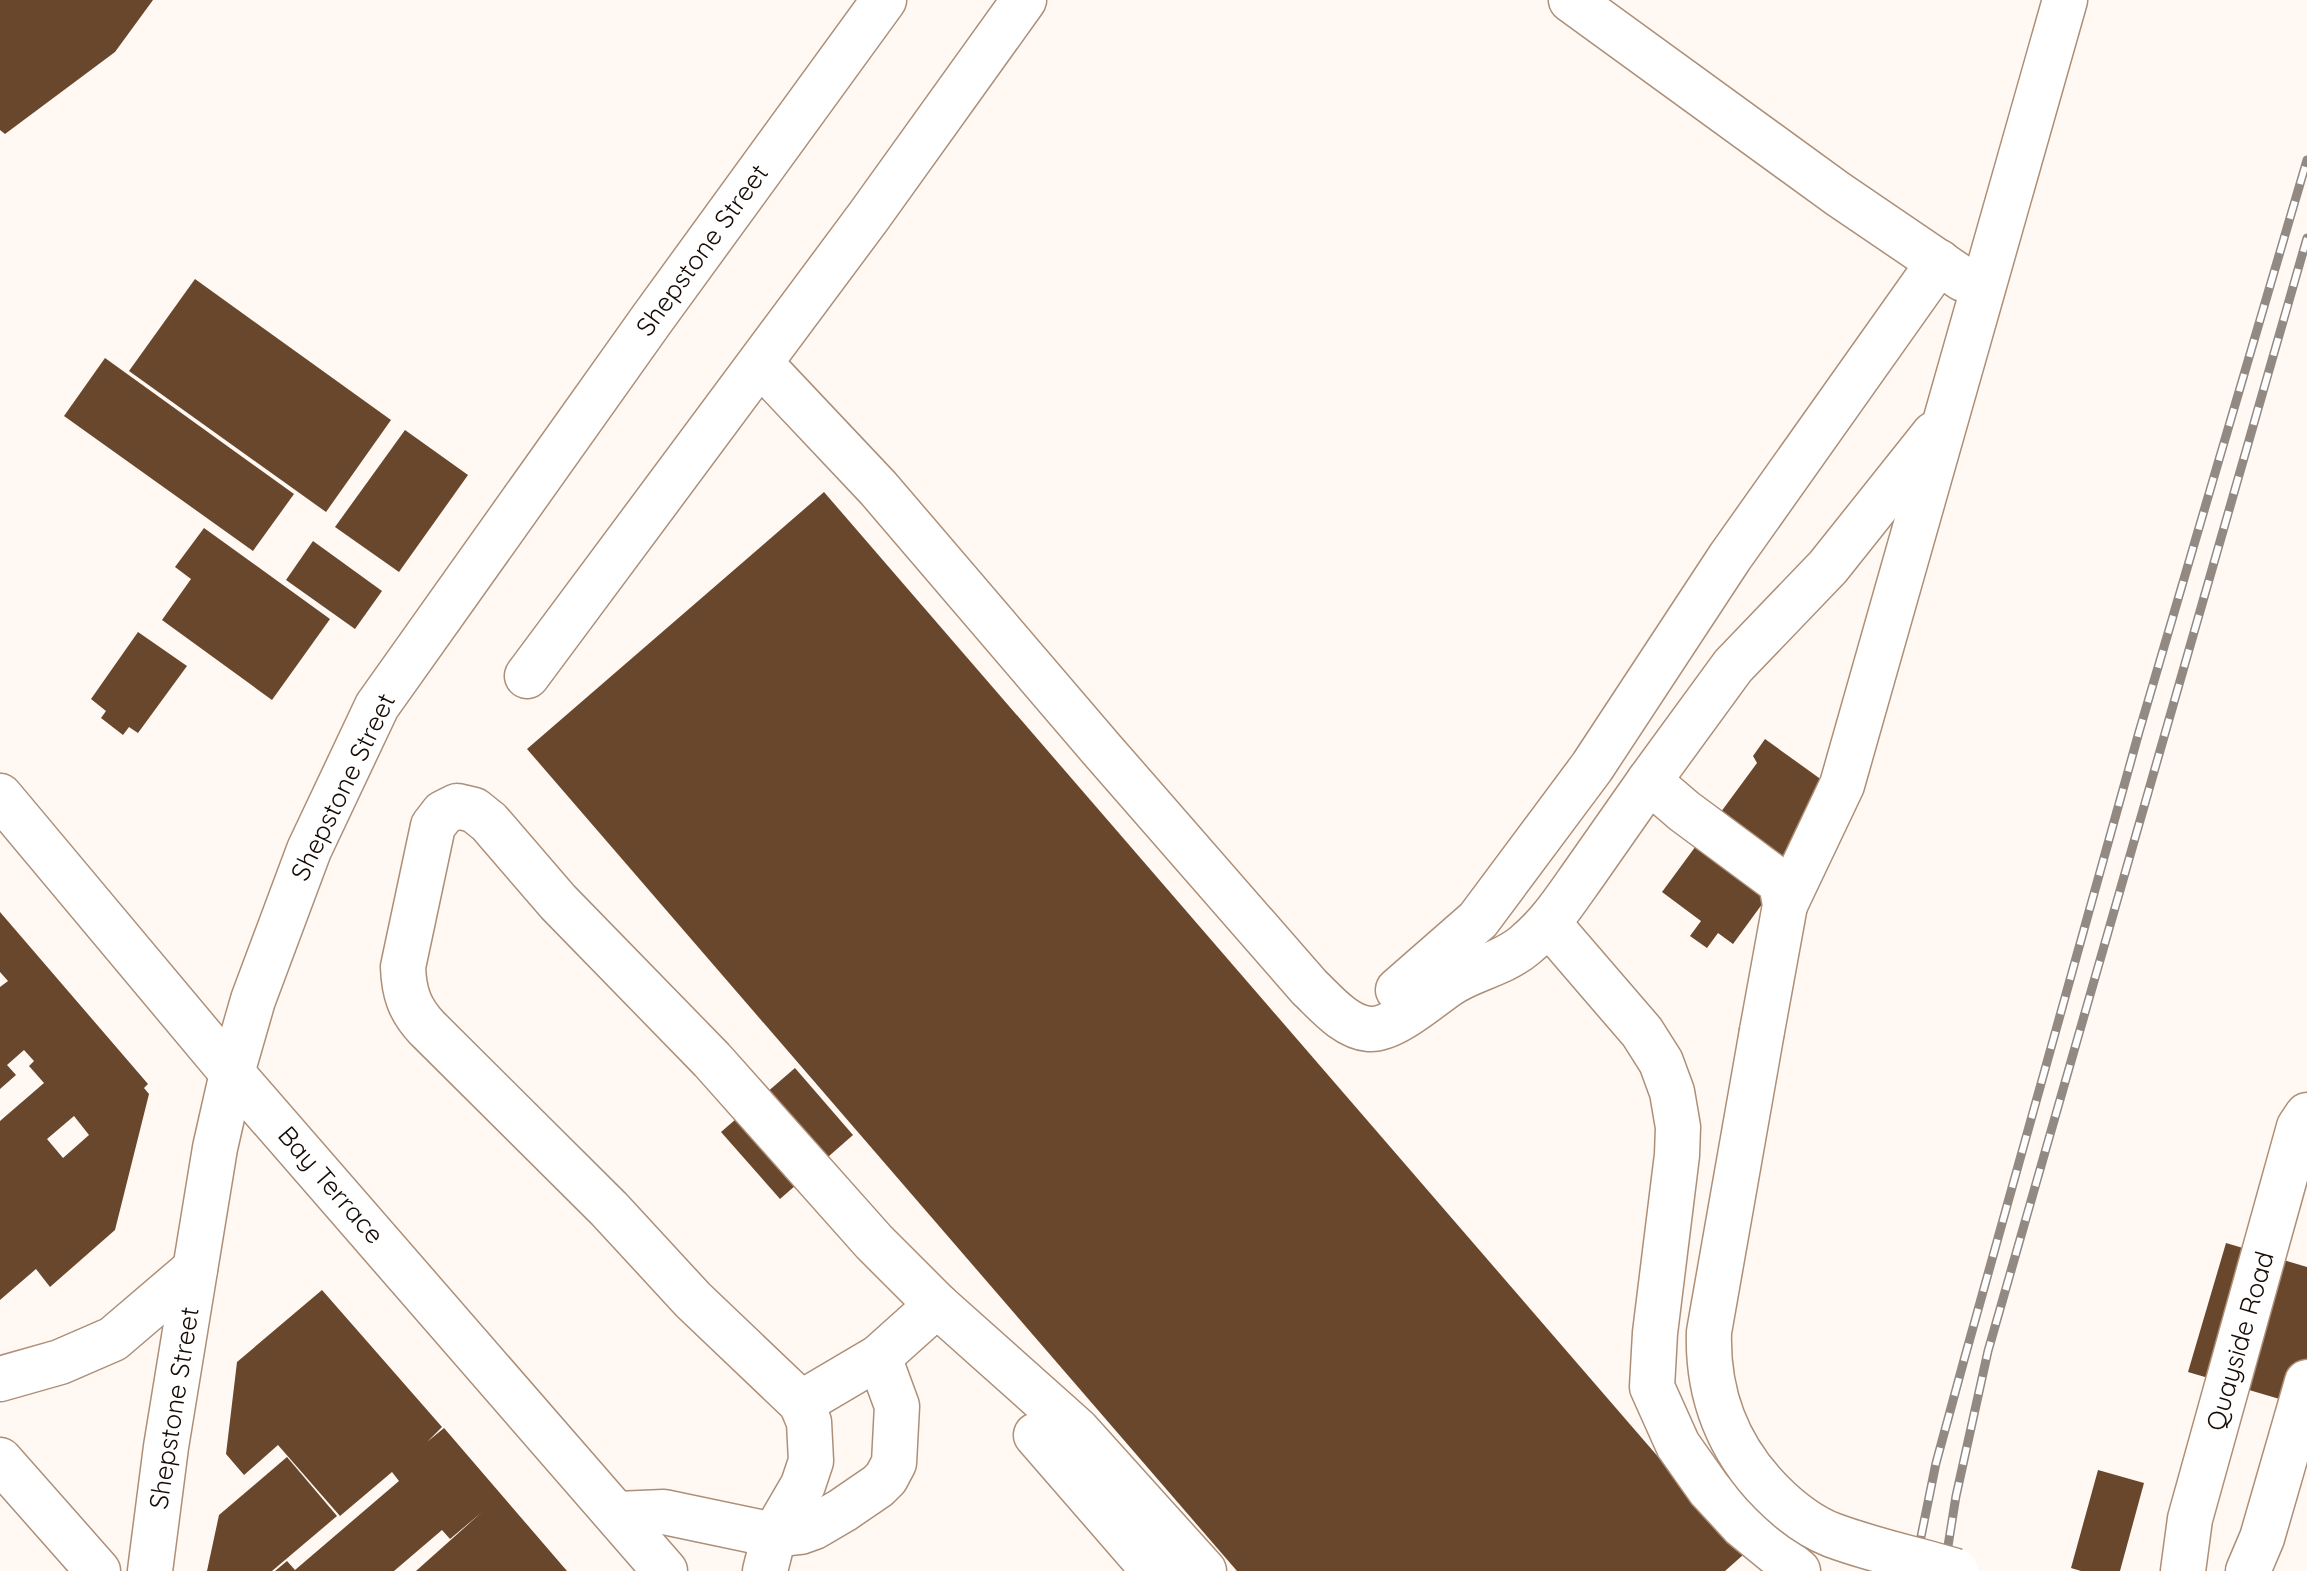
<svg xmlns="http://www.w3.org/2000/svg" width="2307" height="1571" viewBox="0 0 2307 1571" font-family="Quicksand,sans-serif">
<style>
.building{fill:#69472c;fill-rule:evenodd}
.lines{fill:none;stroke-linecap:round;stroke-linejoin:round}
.minor-casing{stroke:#ad8f78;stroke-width:47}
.major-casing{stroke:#ad8f78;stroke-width:47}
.minor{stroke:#fff;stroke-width:44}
.major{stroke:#fff;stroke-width:44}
.rail-casing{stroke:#928983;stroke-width:9}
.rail{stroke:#fff;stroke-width:6;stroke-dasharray:18;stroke-linecap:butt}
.minor-bridge-casing{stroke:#ad8f78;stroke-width:47;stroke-linecap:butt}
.minor-bridge{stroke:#fff;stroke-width:44}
.labels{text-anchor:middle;stroke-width:8;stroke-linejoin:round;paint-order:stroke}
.street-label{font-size:26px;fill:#170c05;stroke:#fff}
</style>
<rect width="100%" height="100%" fill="#fff8f3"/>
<g class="building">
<path d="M0,0H153L115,52L5,134L0,130Z"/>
<path d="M195,279L391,420L326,512L129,371Z"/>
<path d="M105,358L294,494L253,551L64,416Z"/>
<path d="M405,430L468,475L399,572L335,527Z"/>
<path d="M824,492L1743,1555L1725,1571H1237L527,749Z"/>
<path d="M204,528L330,619L272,700L162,620L191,579L175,567Z"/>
<path d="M313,541L382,591L355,629L286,580Z"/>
<path d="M138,632L187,666L138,733L129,727L123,735L101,718L106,711L91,699Z"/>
<path d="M1765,739L1826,783L1829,812L1733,944L1718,933L1707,948L1690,936L1701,921L1662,892L1757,763L1753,756Z"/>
<path d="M0,912L148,1084L144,1088L149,1094L115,1230L50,1287L36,1269L0,1300V1121L44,1083L29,1066L34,1061L24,1050L7,1065L16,1075L0,1089V987L8,981L0,972ZM74,1116L89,1135L63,1158L47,1139Z"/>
<path d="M795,1068L853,1135L780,1199L721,1132Z"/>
<path d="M2226,1243L2307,1267V1407L2188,1372Z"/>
<path d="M322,1290L442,1427L427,1442L444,1428L567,1571H416L482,1512L450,1539L442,1530L394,1571H275L287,1561L295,1570L399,1481L392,1472L340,1516L278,1445L244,1475L226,1454L237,1362Z"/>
<path d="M287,1457L337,1516L272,1571H207L219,1515Z"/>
<path d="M2098,1470L2144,1483L2120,1571H2081L2071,1568Z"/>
</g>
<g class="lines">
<g class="minor-casing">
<g id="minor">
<path d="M1571,0L1838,194L1963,279"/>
<path d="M760,363L878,488L1103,751L1309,987C1325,1002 1345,1027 1369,1029C1392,1031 1429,998 1448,985C1471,969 1501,965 1524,946C1550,925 1566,899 1586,871C1607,841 1628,811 1649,781L1684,811L1781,883L1785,905L1762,1031"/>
<path d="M527,676L869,216L1024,0"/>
<path d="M1649,781L1733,666L1828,567L1934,434"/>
<path d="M1785,905L1842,785L2065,0"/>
<path d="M1549,924L1642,1032L1661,1062L1672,1092L1678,1127L1677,1155L1655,1333L1652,1387L1678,1445L1709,1489L1743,1526L1798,1571"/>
<path d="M1398,990L1478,920L1592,767L1730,557L1939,262"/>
<path d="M801,1403L879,1357L937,1305"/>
<path d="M1036,1435L1154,1571"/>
<path d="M617,1514L664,1512L774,1535L800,1532L814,1527L843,1510L878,1486L886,1478L894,1463L897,1406L879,1357"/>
<path d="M765,1571L774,1535L803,1485L811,1461L809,1422L801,1403L693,1300L609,1209L427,1028C409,1009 404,992 403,967L433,826L443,813L457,806L474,810L489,822L558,902L712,1060L874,1242L937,1305L1077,1430L1204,1571"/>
<path d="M2183,1571L2190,1519L2299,1127L2307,1115"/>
<path d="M2248,1571L2262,1538L2307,1382"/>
</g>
</g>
<g class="major-casing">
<g id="major">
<path d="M0,796L232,1073L665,1571"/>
<path d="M0,1379L60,1362L113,1339L195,1269"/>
<path d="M0,1460L98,1571"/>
<path d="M150,1571L166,1447L215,1148L232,1073L253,1000L309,850L377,706L652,319L884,0"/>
</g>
</g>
<use href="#minor" class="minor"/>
<use href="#major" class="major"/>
<g class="rail-casing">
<g id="rail">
<path d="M1914,1571L1936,1463L1964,1360L2139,732L2307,160"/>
<path d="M1944,1571L1956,1496L1988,1351L2307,238"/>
</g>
</g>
<use href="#rail" class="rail"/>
<g class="minor-bridge-casing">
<path id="minor-bridge" d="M1762,1031L1709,1332C1707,1394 1728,1449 1772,1493C1789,1510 1809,1526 1832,1535C1872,1550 1915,1559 1956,1571"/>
</g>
<use href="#minor-bridge" class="minor-bridge"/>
</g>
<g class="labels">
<g class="street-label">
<text transform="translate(702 250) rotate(-54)" y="9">Shepstone Street</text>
<text transform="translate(343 787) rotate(-64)" y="9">Shepstone Street</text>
<text transform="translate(331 1185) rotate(49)" y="9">Bay Terrace</text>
<text transform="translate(2240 1341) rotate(-74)" y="9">Quayside Road</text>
<text transform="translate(174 1408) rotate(-81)" y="9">Shepstone Street</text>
</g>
</g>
</svg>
